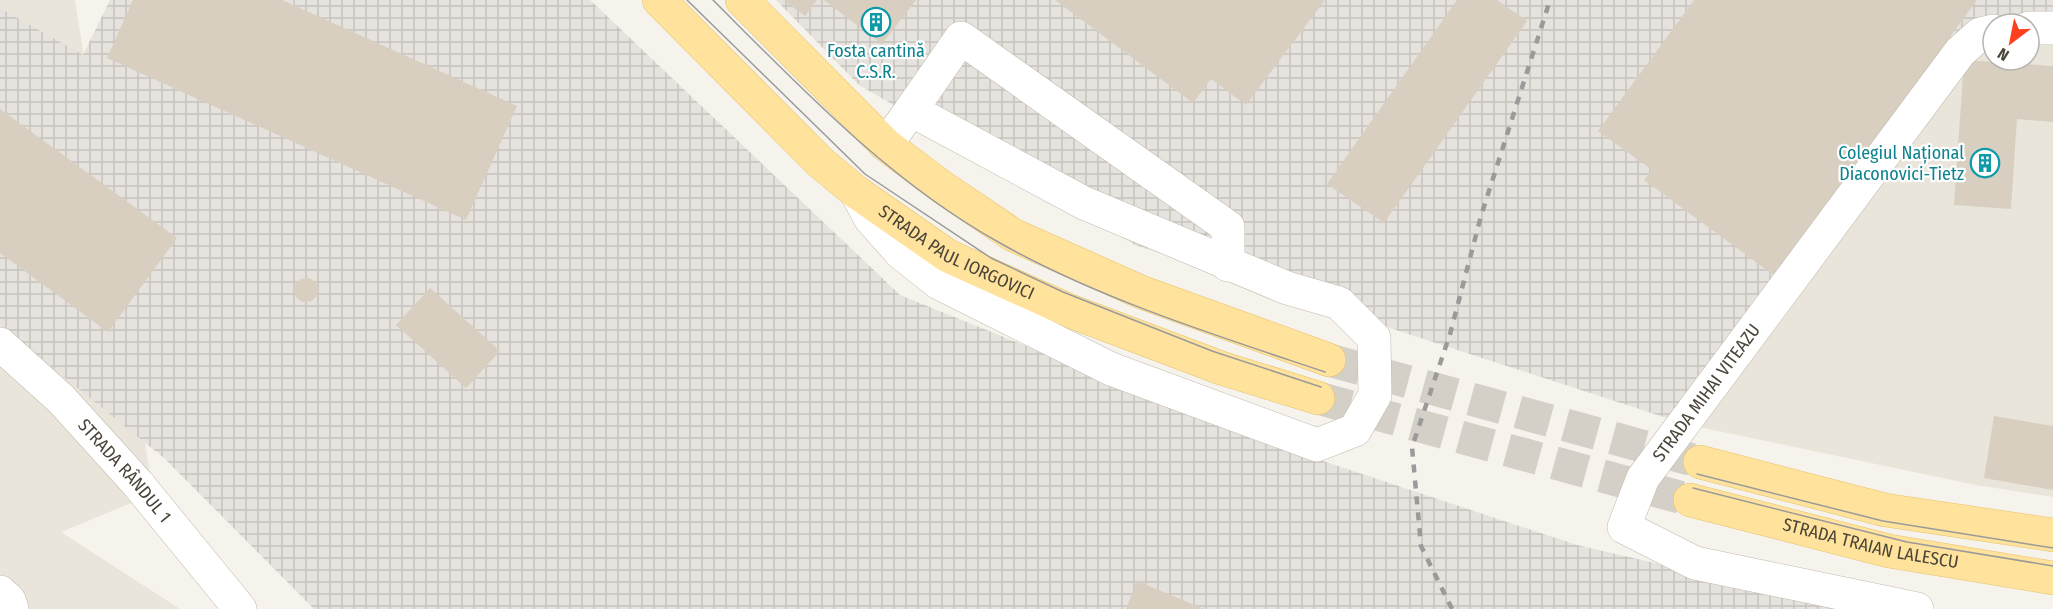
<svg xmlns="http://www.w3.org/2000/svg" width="2053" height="609" viewBox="0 0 2053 609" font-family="'Fira Sans Condensed',sans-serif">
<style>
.residential{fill:#eae5da}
.industrial{fill:url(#industrial-grid)}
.building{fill:#d8cfc1}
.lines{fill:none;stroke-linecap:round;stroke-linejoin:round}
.major-tunnel{stroke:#d4d0c8;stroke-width:33;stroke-dasharray:33 16;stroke-linecap:butt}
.minor-casing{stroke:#c2bbae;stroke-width:34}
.major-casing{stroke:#e6c16a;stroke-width:34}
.minor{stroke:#fff;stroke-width:33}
.major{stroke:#ffe39c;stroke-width:33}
.tram{stroke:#9a9a9a;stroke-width:1.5}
.rail{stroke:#9a9a9a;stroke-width:4.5;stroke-dasharray:8 8;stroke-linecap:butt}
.labels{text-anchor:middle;stroke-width:4.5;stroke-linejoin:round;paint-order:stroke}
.culture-label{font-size:18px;fill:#0d838f;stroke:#fff}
.street-label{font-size:18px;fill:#4b4439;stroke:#fff}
</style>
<defs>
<pattern id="industrial-grid" width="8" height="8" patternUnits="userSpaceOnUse" patternTransform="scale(1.5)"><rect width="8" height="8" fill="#e6e2dd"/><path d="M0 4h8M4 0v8" fill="none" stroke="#c7c3be"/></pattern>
</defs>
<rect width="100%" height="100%" fill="#f6f3ec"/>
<g class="residential">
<path d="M0,0H75L153,494L61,532L180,609H0Z"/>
<path d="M2053,27V497L1976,485L1685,424L1993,31V60H2029V28Z"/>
</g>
<g class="industrial">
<path d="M110,0H590L900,295L1253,438L1577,545L1853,609H314L164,458L0,325V8L83,55Z"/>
<path d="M776,0H2053V27L1993,24L1685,424L1135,245L859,85Z"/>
</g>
<g class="building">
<path d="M133,0H282L517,106L466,220L107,58Z"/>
<path d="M783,0H817L805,16Z"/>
<path d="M824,0H916L882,44Z"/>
<path d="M1055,0H1325L1246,105L1211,79L1193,103Z"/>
<path d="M1457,0H1497L1527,21L1384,223L1327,184Z"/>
<path d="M1694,0H1977L1775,276L1644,180L1652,170L1598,131Z"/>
<path d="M1964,60L2053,66V122L2017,119L2011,209L1954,205Z"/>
<path d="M0,109L177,238L108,332L0,253Z"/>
<circle cx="306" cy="290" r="12"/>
<path d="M430,288L500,351L466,388L396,325Z"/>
<path d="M1994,416L2053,426V490L1984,478Z"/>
<path d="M1137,581L1204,609H1126Z"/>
</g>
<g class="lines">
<g class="major-tunnel">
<path d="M1329,360L1700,462"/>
<path d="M1318,398L1690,500"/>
</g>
<g class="minor-casing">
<g id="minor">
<path d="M2029,28H2053"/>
<path d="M911,110L961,38L1228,227V265"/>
<path d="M856,192L870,218L901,253L939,283L1111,369L1317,445L1355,430L1375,395L1374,338L1339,303L1287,288L1084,203L911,110L886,145"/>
<path id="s1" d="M0,344L61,399L138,484L240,609"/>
<path d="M0,592L9,600L12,609"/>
<path id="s2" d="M1917,609L1695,563L1624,527L1643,478L1960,52L1980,34L1993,31"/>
</g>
</g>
<g class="major-casing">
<g id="major">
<path id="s3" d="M659,0L820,162L856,192L948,256L1070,311L1221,368L1318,398"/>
<path d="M742,0L886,145L942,187L1013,235L1141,292L1329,360"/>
<path d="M1700,462L1885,510L2053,535"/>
<path id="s4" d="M1690,500L1889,551L2053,578"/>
</g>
</g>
<use href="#minor" class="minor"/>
<use href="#major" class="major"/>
<g class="tram">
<path d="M687,0L865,174L991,258L1063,292L1212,351L1321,387"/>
<path d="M713,0C801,88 890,182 1000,243C1099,299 1218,336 1325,372"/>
<path d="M1697,474L1883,521L2053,548"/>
<path d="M1693,488L1907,542L2053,566"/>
</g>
<path class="rail" d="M1452,609L1421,546L1412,447L1450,334L1481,216L1550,0"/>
</g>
<defs>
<g id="building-ring" transform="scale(1.5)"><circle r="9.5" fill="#fff" stroke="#0f9aa8" stroke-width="1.5"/><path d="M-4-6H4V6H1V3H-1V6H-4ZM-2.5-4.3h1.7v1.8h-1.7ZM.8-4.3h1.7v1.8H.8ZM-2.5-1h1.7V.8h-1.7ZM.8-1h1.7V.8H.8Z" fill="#0f9aa8"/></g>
</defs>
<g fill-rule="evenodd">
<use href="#building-ring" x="876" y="22"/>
<use href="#building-ring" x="1985" y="163"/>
</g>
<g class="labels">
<g class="culture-label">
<text x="876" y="57">Fosta cantină<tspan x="876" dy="21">C.S.R.</tspan></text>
<text x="1964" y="159" text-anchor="end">Colegiul Național<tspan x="1964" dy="21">Diaconovici-Tietz</tspan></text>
</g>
<g class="street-label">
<text dy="6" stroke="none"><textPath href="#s3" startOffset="393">STRADA PAUL IORGOVICI</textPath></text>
<text dy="6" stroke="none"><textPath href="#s2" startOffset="465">STRADA MIHAI VITEAZU</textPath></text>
<text dy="6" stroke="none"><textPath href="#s1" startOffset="178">STRADA RÂNDUL 1</textPath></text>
<text dy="6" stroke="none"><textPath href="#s4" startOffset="186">STRADA TRAIAN LALESCU</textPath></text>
</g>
</g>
<g transform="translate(2011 42) rotate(212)"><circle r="28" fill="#ffffff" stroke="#b7b4b0" stroke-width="1.5"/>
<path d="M0-4.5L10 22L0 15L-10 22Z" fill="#fc3f1d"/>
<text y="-9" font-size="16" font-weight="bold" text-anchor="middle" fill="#4b4439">N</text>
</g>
</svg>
